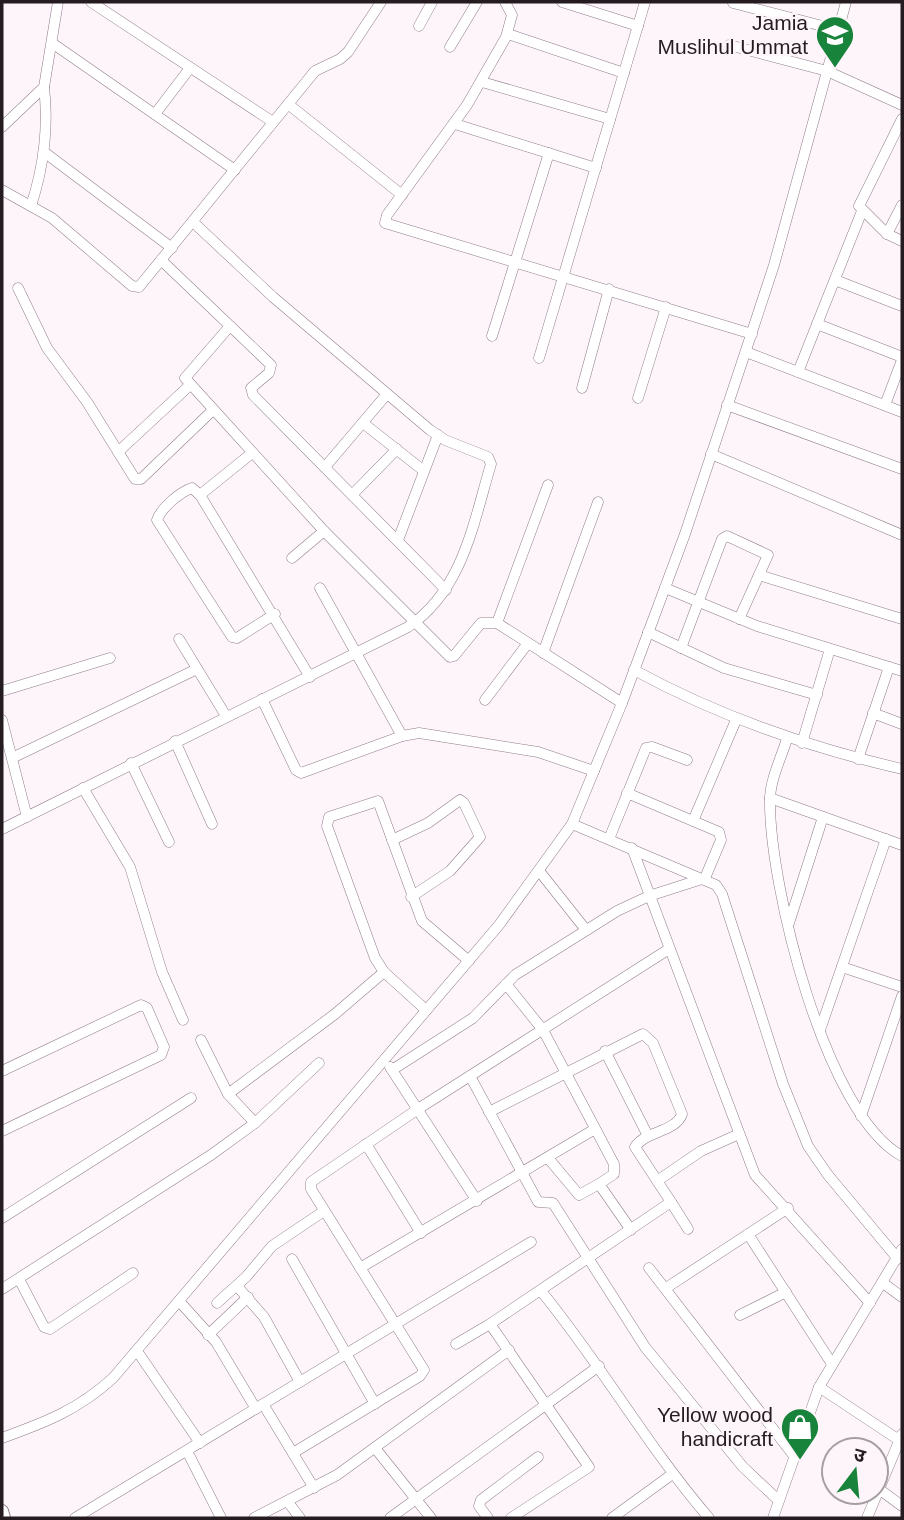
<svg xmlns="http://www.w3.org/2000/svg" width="904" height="1520" viewBox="0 0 904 1520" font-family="Arial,'Noto Sans Devanagari',sans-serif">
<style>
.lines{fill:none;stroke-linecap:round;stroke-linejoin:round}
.minor-casing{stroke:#907c8a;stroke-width:11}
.tertiary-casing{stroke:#907c8a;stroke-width:14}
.minor{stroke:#fff;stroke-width:10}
.tertiary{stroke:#fff;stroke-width:12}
.labels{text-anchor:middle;stroke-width:5;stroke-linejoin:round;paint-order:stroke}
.poi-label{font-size:21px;fill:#241c21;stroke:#fef5fb;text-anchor:end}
</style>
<rect width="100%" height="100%" fill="#fef5fb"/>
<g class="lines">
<g class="minor-casing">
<g id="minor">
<path d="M91,2L273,122"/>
<path d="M505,2L512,15L506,37L467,105L387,215L385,223L752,334"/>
<path d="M562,2L638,26"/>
<path d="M733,3L838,30"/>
<path d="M419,26L432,2"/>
<path d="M508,34L624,73"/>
<path d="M52,43L235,170"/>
<path d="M729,45L827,71L902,105"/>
<path d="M450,47L477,2"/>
<path d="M482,82L610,119"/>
<path d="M288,104L402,195"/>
<path d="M155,114L190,68"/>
<path d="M902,119L859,206L887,234L902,241"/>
<path d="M455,124L596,168"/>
<path d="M2,127L44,87L58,2"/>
<path d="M44,152L172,248"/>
<path d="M2,190L52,218L132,286L139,287L315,71L340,59L348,52L381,2"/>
<path d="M31,206C44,166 49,129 44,87"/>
<path d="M887,234L902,205"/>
<path d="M161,260L271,365L269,373L251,388L253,395L446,590"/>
<path d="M835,280L902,306"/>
<path d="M18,288L47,348L87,402L135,479H141L213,410"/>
<path d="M817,324L902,357"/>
<path d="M230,326L185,378L324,531L450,657L454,656L481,623H497L622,703"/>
<path d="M492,336L549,153"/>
<path d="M746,352L902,412"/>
<path d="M539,358L645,2"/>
<path d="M798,372L862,211"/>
<path d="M582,388L609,289"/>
<path d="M638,398L666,307"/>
<path d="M727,405L902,469"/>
<path d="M885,405L902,360"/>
<path d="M363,423L424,471"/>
<path d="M118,452L190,385"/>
<path d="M252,453L200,495L192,488C180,492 161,508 157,520L232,637L237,638L275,614"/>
<path d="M711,454L902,535"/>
<path d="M325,467L387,394"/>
<path d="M200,495L310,677"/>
<path d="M352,495L397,449"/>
<path d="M398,540L438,435"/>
<path d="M292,558L324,531"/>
<path d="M759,575L902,619"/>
<path d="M320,588L402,736"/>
<path d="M665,588L757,626L902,671"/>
<path d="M497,623L548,485"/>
<path d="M648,632L724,668L817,695"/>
<path d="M179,639L226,716"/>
<path d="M681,648L722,539L727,536L768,555L739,619"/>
<path d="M543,653L598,502"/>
<path d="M634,670C720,717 807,747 902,769"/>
<path d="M2,691L110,658"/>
<path d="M262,699L296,770L301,773L402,736L419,733L538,752L594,771"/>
<path d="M485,700L528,643"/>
<path d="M873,713L902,724"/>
<path d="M2,720L27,817"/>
<path d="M787,739C781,758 770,780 770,800C769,884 825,1115 902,1156"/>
<path d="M175,741L212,824"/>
<path d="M802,743L830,649"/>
<path d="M12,758L197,669"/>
<path d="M858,759L889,667"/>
<path d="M131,763L169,842"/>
<path d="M83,788L130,867L162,972L183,1020"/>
<path d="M770,798L902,845"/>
<path d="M693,821L736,720"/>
<path d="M572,824L716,885L722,894L783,1084L808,1146L828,1175L898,1259"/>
<path d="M2,829L408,627C463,590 473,524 491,464L488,457L445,440L430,430L273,297L193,222"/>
<path d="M609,839L646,748L652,747L687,760"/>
<path d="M392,840L428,823L460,800L464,803L480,837L450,871L411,897"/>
<path d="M632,848L755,1175L870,1303"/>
<path d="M540,872L586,930"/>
<path d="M789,923L823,817"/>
<path d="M842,967L902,987"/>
<path d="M506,984L543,1030L614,1164V1174L599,1184L631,1230"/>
<path d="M426,1010L384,972L375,958L327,826L329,817L378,801L422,921L469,961"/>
<path d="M820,1030L886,839"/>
<path d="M201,1040L228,1094L255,1123"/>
<path d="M605,1051L648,1136"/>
<path d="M390,1067L477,1201"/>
<path d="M392,1070L473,1018L515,975L617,911L649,896L705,878L721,840L719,832L627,793"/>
<path d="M2,1071L141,1005L147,1008L164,1047L161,1055L2,1131"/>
<path d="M470,1076L538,1202L553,1203L645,1347L743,1467L778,1500"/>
<path d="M228,1094L335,1014L384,972"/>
<path d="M489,1112L643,1034L653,1043L682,1114C676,1132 645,1131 635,1147L671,1202L490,1324L589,1467L511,1518"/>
<path d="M861,1116L902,996"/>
<path d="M366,1144L421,1233"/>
<path d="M548,1158L579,1195L599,1184"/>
<path d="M657,1181L701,1151L739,1134"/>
<path d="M671,1202L688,1229"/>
<path d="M2,1218L191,1098"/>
<path d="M748,1234L832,1364"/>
<path d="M292,1259L375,1404"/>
<path d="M360,1268L595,1129"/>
<path d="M649,1268L794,1456"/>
<path d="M19,1279L44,1327L50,1329L133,1273"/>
<path d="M883,1283L902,1297"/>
<path d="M237,1286L264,1317L300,1382"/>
<path d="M666,1288L788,1208"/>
<path d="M2,1289L211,1155L255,1123L319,1063"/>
<path d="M541,1291C601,1364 647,1446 709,1518"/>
<path d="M179,1301L216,1342L256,1409"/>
<path d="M217,1303L246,1277L272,1246L324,1211"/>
<path d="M740,1315L786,1292"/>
<path d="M208,1335L248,1297"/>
<path d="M456,1344L490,1324"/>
<path d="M137,1351L200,1443"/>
<path d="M819,1387L902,1442"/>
<path d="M263,1404L314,1488"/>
<path d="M2,1438C46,1422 78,1410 113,1378L499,925L572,824L622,703L685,534L749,341L774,265L846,2"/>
<path d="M375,1448L431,1518"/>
<path d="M187,1451L221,1518"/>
<path d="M293,1453L420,1376L424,1370L311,1189V1182L418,1109L669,949"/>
<path d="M879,1489L902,1506"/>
<path d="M288,1502L300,1518"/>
<path d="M75,1518L531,1242"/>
<path d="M254,1518L337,1475L509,1350"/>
<path d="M390,1518L599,1366"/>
<path d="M488,1518L479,1506L481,1500L538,1457"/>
<path d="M612,1518L671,1475"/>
<path d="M773,1518L819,1387L902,1249"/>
<path d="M867,1518L902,1434"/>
</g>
</g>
<g class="tertiary-casing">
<path id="tertiary" d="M2,1511L4,1518"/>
</g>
<use href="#minor" class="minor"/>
<use href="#tertiary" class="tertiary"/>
</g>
<defs>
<g id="school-pin" transform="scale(2.0125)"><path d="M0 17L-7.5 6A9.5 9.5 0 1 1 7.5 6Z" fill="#18833a" stroke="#fef5fb"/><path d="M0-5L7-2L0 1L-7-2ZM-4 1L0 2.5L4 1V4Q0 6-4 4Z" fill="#fff"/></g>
<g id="shop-pin" transform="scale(2.0125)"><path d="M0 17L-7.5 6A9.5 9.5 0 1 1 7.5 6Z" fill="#18833a" stroke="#fef5fb"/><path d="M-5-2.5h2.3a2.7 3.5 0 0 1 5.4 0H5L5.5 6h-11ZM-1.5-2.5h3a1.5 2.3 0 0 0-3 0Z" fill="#fff"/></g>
</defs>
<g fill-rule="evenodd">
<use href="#school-pin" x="835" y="35"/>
<use href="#shop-pin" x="800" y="1427"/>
</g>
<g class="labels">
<g class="poi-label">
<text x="808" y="30">Jamia<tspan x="808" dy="24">Muslihul Ummat</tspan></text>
<text x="773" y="1422">Yellow wood<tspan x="773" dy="24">handicraft</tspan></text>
</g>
</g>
<rect width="904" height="1520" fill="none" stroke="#241c21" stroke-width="7"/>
<g transform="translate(855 1471) rotate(16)"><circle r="33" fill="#fef5fb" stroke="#a79ea4" stroke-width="2"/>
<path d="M0-5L12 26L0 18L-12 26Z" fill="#18833a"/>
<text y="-10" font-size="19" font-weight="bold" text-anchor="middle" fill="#241c21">उ</text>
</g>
</svg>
